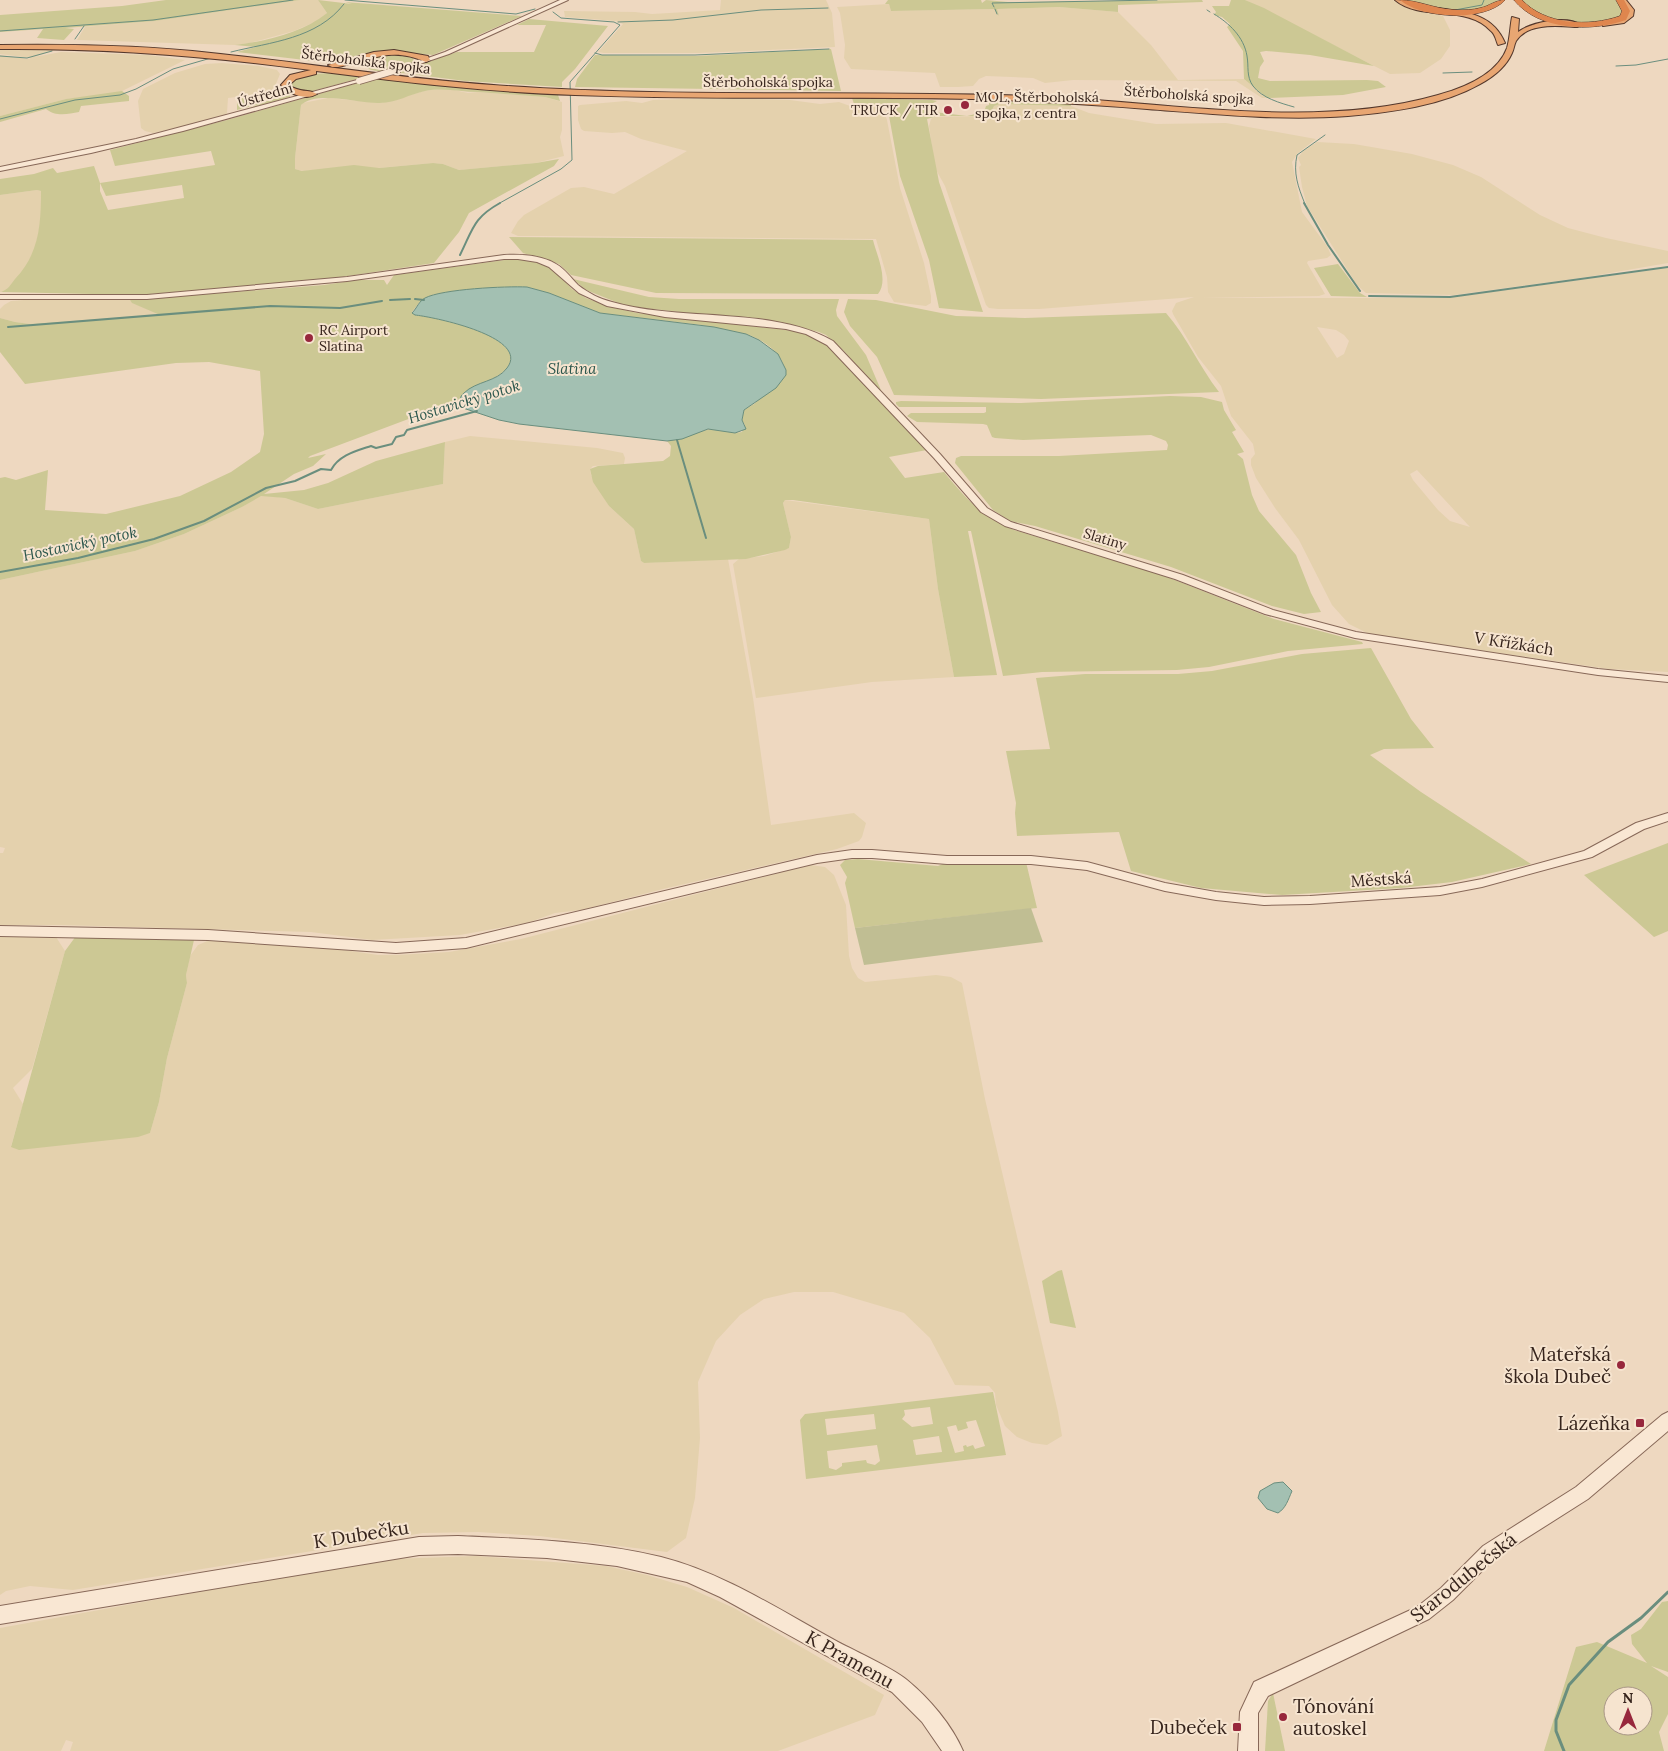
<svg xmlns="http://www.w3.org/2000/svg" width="1668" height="1751" viewBox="0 0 1668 1751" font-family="Lora,serif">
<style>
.farmland{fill:#e4d1ad;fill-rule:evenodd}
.green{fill:#ccc894;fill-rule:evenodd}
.cemetery{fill:#c0be93}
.water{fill:#a3c0b2;stroke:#6a8e7e}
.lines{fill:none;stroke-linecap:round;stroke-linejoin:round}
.stream-far2{stroke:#6a8e7e;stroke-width:1}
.stream-far1{stroke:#6a8e7e;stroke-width:2}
.stream{stroke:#6a8e7e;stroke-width:3}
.tertiary-casing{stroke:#876858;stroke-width:2}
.trunk-casing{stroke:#54382c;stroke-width:2}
.motorway-casing{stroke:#54382c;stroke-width:1}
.tertiary{fill:#f9e7d3;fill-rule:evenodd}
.trunk{fill:#e8a672;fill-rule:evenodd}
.motorway{fill:#df864e;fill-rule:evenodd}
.tertiary-bridge-casing{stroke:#876858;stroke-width:8;stroke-linecap:butt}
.tertiary-bridge{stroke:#f9e7d3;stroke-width:6}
.poi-dot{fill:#97273c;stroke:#f6e4cf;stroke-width:2}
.labels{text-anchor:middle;stroke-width:4;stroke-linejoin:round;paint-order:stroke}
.far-street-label{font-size:14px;fill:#36241c;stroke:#f6e4cf}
.far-poi-label{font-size:14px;fill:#36241c;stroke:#f6e4cf;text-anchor:start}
.far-water-label{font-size:15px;font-style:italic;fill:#2b564c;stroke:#f6e4cf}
.street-label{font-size:16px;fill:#36241c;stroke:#f6e4cf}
.near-poi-label{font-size:19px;fill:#36241c;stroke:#f6e4cf;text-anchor:end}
.near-street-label{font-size:19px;fill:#36241c;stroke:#f6e4cf}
</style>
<rect width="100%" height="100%" fill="#eed8c0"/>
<g class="farmland">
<path d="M300,0H318L327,13L317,21L294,31L250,43L235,45L77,40L85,27L155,21Z"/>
<path d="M721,0H826L832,13L835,47L699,53H604L598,52L623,24L616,21L565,17L564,11L635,12L652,14L720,10Z"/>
<path d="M1245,0H1393L1409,9L1443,16L1450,30V46L1441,59L1420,73L1390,74Z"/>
<path d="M889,4L891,11L994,9L998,14L997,9L1059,7L1118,12L1151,45L1178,80L1244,79L1267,98H1262L1236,81L1073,80L1045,83L1033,78L986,76L979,79L973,86L958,87H940L935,73L851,69L844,58L845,45L840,13L837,7Z"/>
<path d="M0,50H56L34,57L61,52L148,55L185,60L118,93L66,99L0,116V55L29,59L31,58L0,54Z"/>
<path d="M222,63L259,66L277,70L280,74L275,86L279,91L228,98L227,113L224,116L201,122L153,133L145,131L141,128L138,101L143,89L175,73L205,64Z"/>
<path d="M445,88L468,93L478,92L545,97L562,102V130L560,137L564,156L536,163L459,170L443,164L433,163L378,168L303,171L295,169V158L301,105L303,103L328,98L381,103L424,91Z"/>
<path d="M713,98L790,100L820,104L839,102L850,106L882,107L887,120L900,188L924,263L931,296V303L926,306L894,302L888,292L887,277L876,239L543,236H518L511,233L518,221L524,215L571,188L584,187L614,194L687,151L641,139L625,132L612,133L584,131L581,129L578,120V106L580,105L626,101L642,103L653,100Z"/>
<path d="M1000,104L1071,106L1089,113L1156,124L1226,123L1316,139L1298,153L1292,162L1302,212L1327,246L1331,255L1327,258L1308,261L1307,263L1325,294L1319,296L1202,298H1447L1668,268V672L1609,669L1369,634L1349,624L1332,605L1299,540L1275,508L1256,478L1251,465V459L1255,454L1253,444L1231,416L1221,386L1198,357L1173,314L1172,311L1176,303L1194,297L1039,309H998L989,308L986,305L945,186L935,168L929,126L931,119L934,117L982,116L990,114L994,106ZM1317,327L1336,330L1344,335L1349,341L1344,354L1337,358ZM1417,470L1470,527L1450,521L1438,510L1413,480L1410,474Z"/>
<path d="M1317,142L1354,144L1412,154L1453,165L1481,177L1540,215L1568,228L1606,238L1668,251V263L1587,277L1454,295L1366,293L1357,285L1307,206L1302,187L1299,167L1301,165L1298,158L1303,151Z"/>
<path d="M37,190L41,191V221L35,249L23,272L8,290L0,292V195Z"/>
<path d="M24,300H130L133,303L162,315L30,324L15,322L0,318V309L4,305L11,301Z"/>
<path d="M470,436L597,448L623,453L625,458L624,464L593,466L590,469L591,475L609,506L634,529L641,561L644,563L728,559L753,698L771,825L854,813L866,823L862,837L859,841L837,849L663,889L581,910L555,913L527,923L460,935L372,940L311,932L61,925H0V853H3L5,848L0,847V580L135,551L184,534L242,507L261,495L285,498L318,509L443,484L445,442Z"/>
<path d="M785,500L929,519L938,589L954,677L872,682L756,698L733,564L739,559L764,556L789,548L791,537L783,503Z"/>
<path d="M810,865L825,867L834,875L846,905L849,956L852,968L858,978L865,982L936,975L951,977L962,983L985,1099L1058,1412L1062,1436L1047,1445L1032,1443L1017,1437L1005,1426L996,1405L995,1393L989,1386L955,1385L930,1338L904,1313L833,1292H794L764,1299L740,1315L716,1341L698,1382L700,1438L695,1498L686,1538L667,1552L539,1536L478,1532L423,1533L73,1590L30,1586L6,1591L0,1595V937H56L65,951L32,1069L13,1088L23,1104L11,1146L150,1133L159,1102L167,1058L187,983L186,975L190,956L198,945L210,940L310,945L378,955H397L449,952L521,939Z"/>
<path d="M476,1556L606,1566L647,1575L687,1587L734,1608L884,1695L875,1715L778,1751H70L73,1742L66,1740L61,1751H0V1628L308,1572L391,1559Z"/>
</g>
<g class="green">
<path d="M166,0H300L155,21L65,28L74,29L64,40L37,38L43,29L0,32V15L122,6Z"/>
<path d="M318,0L352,4L345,2L522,16L433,55L386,51L365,54L341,62L330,63L237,52L256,47L235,45C267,41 302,33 327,13Z"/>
<path d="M888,0H981L982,3L986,0L1008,2L1202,0L1203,2L1118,5V12L1059,7L997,9L999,16L994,9L891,11L889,4H885Z"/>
<path d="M1231,0H1245L1264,8L1374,66L1310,55L1266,51L1260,52L1264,61L1260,67L1258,78L1270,81L1367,80L1378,81L1386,87L1343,95L1267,98L1244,79L1243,51L1227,27L1230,24L1222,17L1214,15L1216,12L1212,6H1229Z"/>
<path d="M1407,0H1498C1484,18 1426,10 1407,0Z"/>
<path d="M1520,0H1616L1623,12L1621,16C1601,24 1559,27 1539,15C1532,11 1526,5 1520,0Z"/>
<path d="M529,19L608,26L575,69L562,82V87L465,81L395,72L457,52H534L546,25H517Z"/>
<path d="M831,49L841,91L575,87L577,79L595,55L697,56Z"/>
<path d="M397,54L413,58L414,61C401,69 375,77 363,65C367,53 387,55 397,54Z"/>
<path d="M332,73L364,77L309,92L288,86V82L310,74Z"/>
<path d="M375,78L481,90L558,95L560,101L545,97L478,92C460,92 444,87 425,91C410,94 396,103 380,103C360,104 317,90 301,105L295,158V169L302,171L354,165L379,168L433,163L443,164L459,170L536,163L559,159L554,166L469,213L459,232L434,263L328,279L139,295L1,292C9,289 10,285 15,279C39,254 41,225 41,191L37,190L0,195V179L34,174L53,168L57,173L94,166L100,183L215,165L211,151L115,166L110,150L227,120ZM100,183L106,196L182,185L184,198L108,210L100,191Z"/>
<path d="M275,87L290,94V97L236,113L263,103L237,110V101L242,98L269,95L265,102L281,95Z"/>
<path d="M122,91L129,96V101L81,106L79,112C68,114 56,117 46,109L0,122V116L66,99Z"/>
<path d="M852,98L932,100L937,101L931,104L930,109L934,112L967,116L984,112L986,106L989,105V101L1071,104V106L1000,104L994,106L990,114L982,116H938L927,119L939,182L983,312L939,308L929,260L900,176L887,105H857L854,104Z"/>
<path d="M509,237L873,240C877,256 889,280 878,294L656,293L571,275L559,264L523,253Z"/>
<path d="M519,258L545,265L554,270L572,289L586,298L610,307L637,313L795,331L819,339L829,346L927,450L889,457L905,478L944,472C967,500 980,514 1014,530L1162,575L1274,619L1362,642L1363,644L1288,651L1209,667L1177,670L1042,672L1003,676L971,531H968L997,675L954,677L938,589L929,519L793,500H785L783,503L791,537L789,548L785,550L746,559L644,563L641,561L634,529L609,506L593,482L590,469L598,466L663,461L670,456L671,446L667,441C681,439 693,433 706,430C717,427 729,435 742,432L745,425L742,420L744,410L754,404L785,373C785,354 762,339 746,334L701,325L600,313L549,293L527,287L484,288L432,295L419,303L412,312L416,315C434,317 538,338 504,371C491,384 469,383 459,400L310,456L308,458L326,454L313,466L294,474L264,494L304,490L328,483L376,461L445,442L443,484L318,509L285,498L261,496L242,507L184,534L135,551L0,580V478L5,477L16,480L48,470L45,510L106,514L180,496L231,472L260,452L264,434L260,371L209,362L176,363L25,384L0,352V318L15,322L30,324L160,315L132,303L130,300L324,285L357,280H384L387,285L394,275Z"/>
<path d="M1338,264L1360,293L1367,297L1331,296L1314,268Z"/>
<path d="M573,279L649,297L679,299H839L836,310L837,316L866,355L883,395L844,351L826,335L819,332L787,324L626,306L586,290Z"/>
<path d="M848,299L876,300L956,316L1025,318L1166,313C1187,337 1199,366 1219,392L1041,399L894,395L877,357L850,326L844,312Z"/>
<path d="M1170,396L1201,397L1222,402L1224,410L1236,430L1232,432L1244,452L1237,454L1243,459L1252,495L1259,511L1296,555L1311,593L1321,612L1304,614L1272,606L1171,567L1035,526L1010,521L993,510L955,463L956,458L961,456H1059L1167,450L1168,445L1166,441L1151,435L1023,440L995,438L992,437L987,425L983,424L917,422L907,416L911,413H984L986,412V407H899L896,404V402L901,401L1021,403Z"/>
<path d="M1371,648L1411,719L1434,748L1384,749L1370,755L1421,792L1531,864L1452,882L1401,888L1282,895L1201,888L1131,871L1119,832L1017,836L1015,813L1016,803L1006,751L1050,749L1036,678L1085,674H1178L1212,671L1302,654Z"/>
<path d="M1668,843V931L1654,937L1584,875Z"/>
<path d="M858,859L938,866L945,863L1026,862L1037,908L855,928L845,883L847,877L840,865L845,860Z"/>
<path d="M76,936L194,940L186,975L187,983L167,1058L159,1102L150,1133L138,1137L19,1150L11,1147L65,951Z"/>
<path d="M1062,1270L1076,1328L1050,1323L1042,1281L1058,1271Z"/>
<path d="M993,1392L1006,1455L806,1479L800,1420L805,1414ZM930,1407L933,1424L912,1427L902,1419L905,1415L904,1410ZM874,1414L876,1429L827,1435L825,1419ZM976,1420L985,1446L975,1449L973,1445L967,1447L966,1445L963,1446L964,1451L955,1453L947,1427L956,1425L958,1431L968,1428L966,1422ZM939,1436L942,1452L916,1455L913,1440ZM877,1445L880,1461L875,1465L867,1463L866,1460L842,1463V1466L836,1470L829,1468L827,1451Z"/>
<path d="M1668,1601V1672L1651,1666L1668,1677V1714L1659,1732L1664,1751H1544L1576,1647L1597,1642L1647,1663L1632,1644L1631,1635L1641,1629L1662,1602ZM1613,1696H1643V1726H1613Z"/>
<path d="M1273,1693L1285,1751H1265L1268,1701Z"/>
</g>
<path class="cemetery" d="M1031,908L1043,942L864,965L855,928Z"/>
<g class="water">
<path d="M527,287L549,293L600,313L714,327L746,334L759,340L778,354L786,370V375L776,388L744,410L742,420L746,429L735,433L708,429L682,439L667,441L519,424L499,420L460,407C460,401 459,397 464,393C476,381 497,382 507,368C531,337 434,317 415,315L412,313C417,308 419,301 425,298C442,289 506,286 527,287Z"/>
<path d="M1283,1482L1292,1491C1288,1500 1286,1508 1278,1513L1267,1509L1258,1498L1260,1491L1274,1483Z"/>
</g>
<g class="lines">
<g class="stream-far2">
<path d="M345,0L516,14L535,9"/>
<path d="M994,7L992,3L1157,0"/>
<path d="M995,9L997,14"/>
<path d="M1207,10L1210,12"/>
<path d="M1455,10L1482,5L1484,0"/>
<path d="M1214,14C1229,23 1244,37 1247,56C1249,67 1246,76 1253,86C1262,98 1280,103 1294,107"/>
<path d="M618,22L673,20L761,10L828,8"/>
<path d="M0,31L153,20L293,0"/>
<path d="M75,39L84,26"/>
<path d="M231,52C271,42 317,39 344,4"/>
<path d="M595,53L602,55H695L829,49"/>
<path d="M0,56L27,58L52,51"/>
<path d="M1616,66L1636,65L1668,59"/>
<path d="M1443,73L1472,72"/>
<path d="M0,119L75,100L120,95L136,89L173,69L211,58"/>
<path d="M498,204L561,169L572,160L570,82L620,25L614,22L561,18L553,12"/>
<path d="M1305,204C1298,187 1293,173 1297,155L1325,135"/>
</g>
<g class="stream-far1">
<path d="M1304,203L1328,245L1360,291"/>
<path d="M460,255C473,229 473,218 500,203"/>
<path d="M1369,296L1450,297L1668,267"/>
<path d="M415,299L424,300"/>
<path d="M390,300L410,299"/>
<path d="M8,327L270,306L340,308L382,301"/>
<path d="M677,440L706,538"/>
<path d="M0,572L78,558L154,539L204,521L266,488L295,481L321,469L331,470C339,455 356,451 371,446L376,448L392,444L396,437L404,435L407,430L477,411"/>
</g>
<path class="stream" d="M1564,1751L1556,1731V1720L1569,1685L1608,1642L1641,1618L1668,1592"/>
<g class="tertiary-casing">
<g id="tertiary">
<path d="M560,0H568L449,54L402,70L397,69L445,52Z"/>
<path d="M357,80L362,81L183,131L91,153L0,171V167L136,139Z"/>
<path d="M504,255C522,254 541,255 556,264C565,269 571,278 578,285C588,293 600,299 612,302C681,322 772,306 833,341L940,454L987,508L1011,522L1183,575L1273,610L1356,632L1598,669L1668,676V682L1598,675L1355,638L1265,614L1175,579L1005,526L981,512L934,458L827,345L806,334L786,329L665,317L607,306L579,293L549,267L537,262L518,259H504L347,281L147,299H0V295H147L347,277Z"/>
<path d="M1668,813V821L1644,829L1592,857L1482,887L1440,895L1310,904L1264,905L1216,900L1165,891L1087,870L1031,864H947L872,858H852L817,863L466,948L396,953L208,940L0,936V926L208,930L396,943L466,938L817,855L852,850H872L947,856H1031L1087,862L1165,883L1216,892L1264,897L1310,896L1440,887L1482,879L1584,851L1636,823Z"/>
<path d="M1668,1412V1431L1588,1499L1495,1558L1453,1600L1429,1619L1268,1696L1258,1713V1751H1238L1240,1712L1254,1682L1417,1607L1441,1588L1483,1546L1576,1487L1662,1415Z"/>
<path d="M458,1536C526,1539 595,1541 661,1557C724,1573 781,1611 838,1642C857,1652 891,1667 907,1680C929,1698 952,1725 963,1751H942L922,1722L892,1692L720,1597L687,1582L617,1566L547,1558L458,1554L419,1555L0,1624V1606L419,1537Z"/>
</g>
</g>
<g class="trunk-casing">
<g id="trunk">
<path d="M1395,0C1406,0 1415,5 1425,6C1457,12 1491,9 1505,43L1498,45C1496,40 1495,34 1491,31C1467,4 1421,22 1395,0Z"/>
<path d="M1618,0H1626L1634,10L1633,16L1624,23L1603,26V22L1619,19L1625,15L1626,10Z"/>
<path d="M1512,17L1519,19L1518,32C1531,22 1567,15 1581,25L1577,27C1559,26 1528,22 1516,41C1514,45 1514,49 1512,53C1506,67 1493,77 1480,84C1441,106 1392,112 1348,116C1281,121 1213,114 1147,109C1088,104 1030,101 972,99C839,96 707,100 575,95C488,92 402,82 316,71V74L296,79L289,85C299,93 309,89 317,94C306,101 289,94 281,85L290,75L311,70C207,56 105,48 0,49V45C71,44 141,45 211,53C310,63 408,80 507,86C682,98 857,90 1032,96C1161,101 1313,131 1438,95C1463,88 1497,75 1507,48C1510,38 1510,27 1512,17Z"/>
<path d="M394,50L428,56L430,60L426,62C391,46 372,60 338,67H332L328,65L374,52Z"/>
</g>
</g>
<g class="motorway-casing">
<g id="motorway">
<path d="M1400,0C1419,0 1437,10 1457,10C1465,10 1473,10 1480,8C1490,6 1495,0 1505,0C1485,22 1422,19 1400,0Z"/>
<path d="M1514,0H1522C1545,25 1589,27 1620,16L1622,11L1616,0H1624L1630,11L1626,20C1591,32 1539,31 1514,0Z"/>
</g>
</g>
<use href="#tertiary" class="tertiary"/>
<use href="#trunk" class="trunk"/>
<use href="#motorway" class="motorway"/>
<g class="tertiary-bridge-casing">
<path id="tertiary-bridge" d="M359,81L400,69"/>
</g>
<use href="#tertiary-bridge" class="tertiary-bridge"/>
</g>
<g class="poi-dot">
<circle cx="965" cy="105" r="5"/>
<circle cx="948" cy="110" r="5"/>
<circle cx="309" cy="338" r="5"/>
<circle cx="1621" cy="1365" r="5"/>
<rect x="1635" y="1418" width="10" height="10" rx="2.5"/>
<circle cx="1283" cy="1717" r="5"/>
<rect x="1232" y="1722" width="10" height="10" rx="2.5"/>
</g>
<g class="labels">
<g class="far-street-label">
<text transform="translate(366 61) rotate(7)" y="5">Štěrboholská spojka</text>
<text x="768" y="87">Štěrboholská spojka</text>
<text transform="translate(265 95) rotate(-16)" y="5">Ústřední</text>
<text transform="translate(1189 95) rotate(4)" y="5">Štěrboholská spojka</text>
<text transform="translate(1105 539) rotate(17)" y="5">Slatiny</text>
</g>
<g class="far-poi-label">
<text x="975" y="102">MOL, Štěrboholská<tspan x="975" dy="16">spojka, z centra</tspan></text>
<text x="938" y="115" text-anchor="end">TRUCK / TIR</text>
<text x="319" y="335">RC Airport<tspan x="319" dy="16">Slatina</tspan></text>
</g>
<g class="far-water-label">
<text x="572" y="374">Slatina</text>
<text transform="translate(464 402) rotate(-17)" y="5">Hostavický potok</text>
<text transform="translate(80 544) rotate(-12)" y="5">Hostavický potok</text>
</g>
<g class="street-label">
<text transform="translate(1514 643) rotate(9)" y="6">V Křížkách</text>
<text transform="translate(1381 879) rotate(-4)" y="6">Městská</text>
</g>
<g class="near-poi-label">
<text x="1611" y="1361">Mateřská<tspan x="1611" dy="22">škola Dubeč</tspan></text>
<text x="1630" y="1430">Lázeňka</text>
<text x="1293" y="1713" text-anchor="start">Tónování<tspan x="1293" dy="22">autoskel</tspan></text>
<text x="1227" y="1734">Dubeček</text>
</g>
<g class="near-street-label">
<text transform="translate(361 1534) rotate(-9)" y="7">K Dubečku</text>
<text transform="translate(1463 1577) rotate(-39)" y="7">Starodubečská</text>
<text transform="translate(850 1659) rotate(29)" y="7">K Pramenu</text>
</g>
</g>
<g transform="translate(1628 1711)"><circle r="24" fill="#f6e4cf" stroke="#a99787"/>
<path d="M0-4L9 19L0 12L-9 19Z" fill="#97273c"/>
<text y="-8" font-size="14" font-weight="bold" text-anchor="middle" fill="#36241c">N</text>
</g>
</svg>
